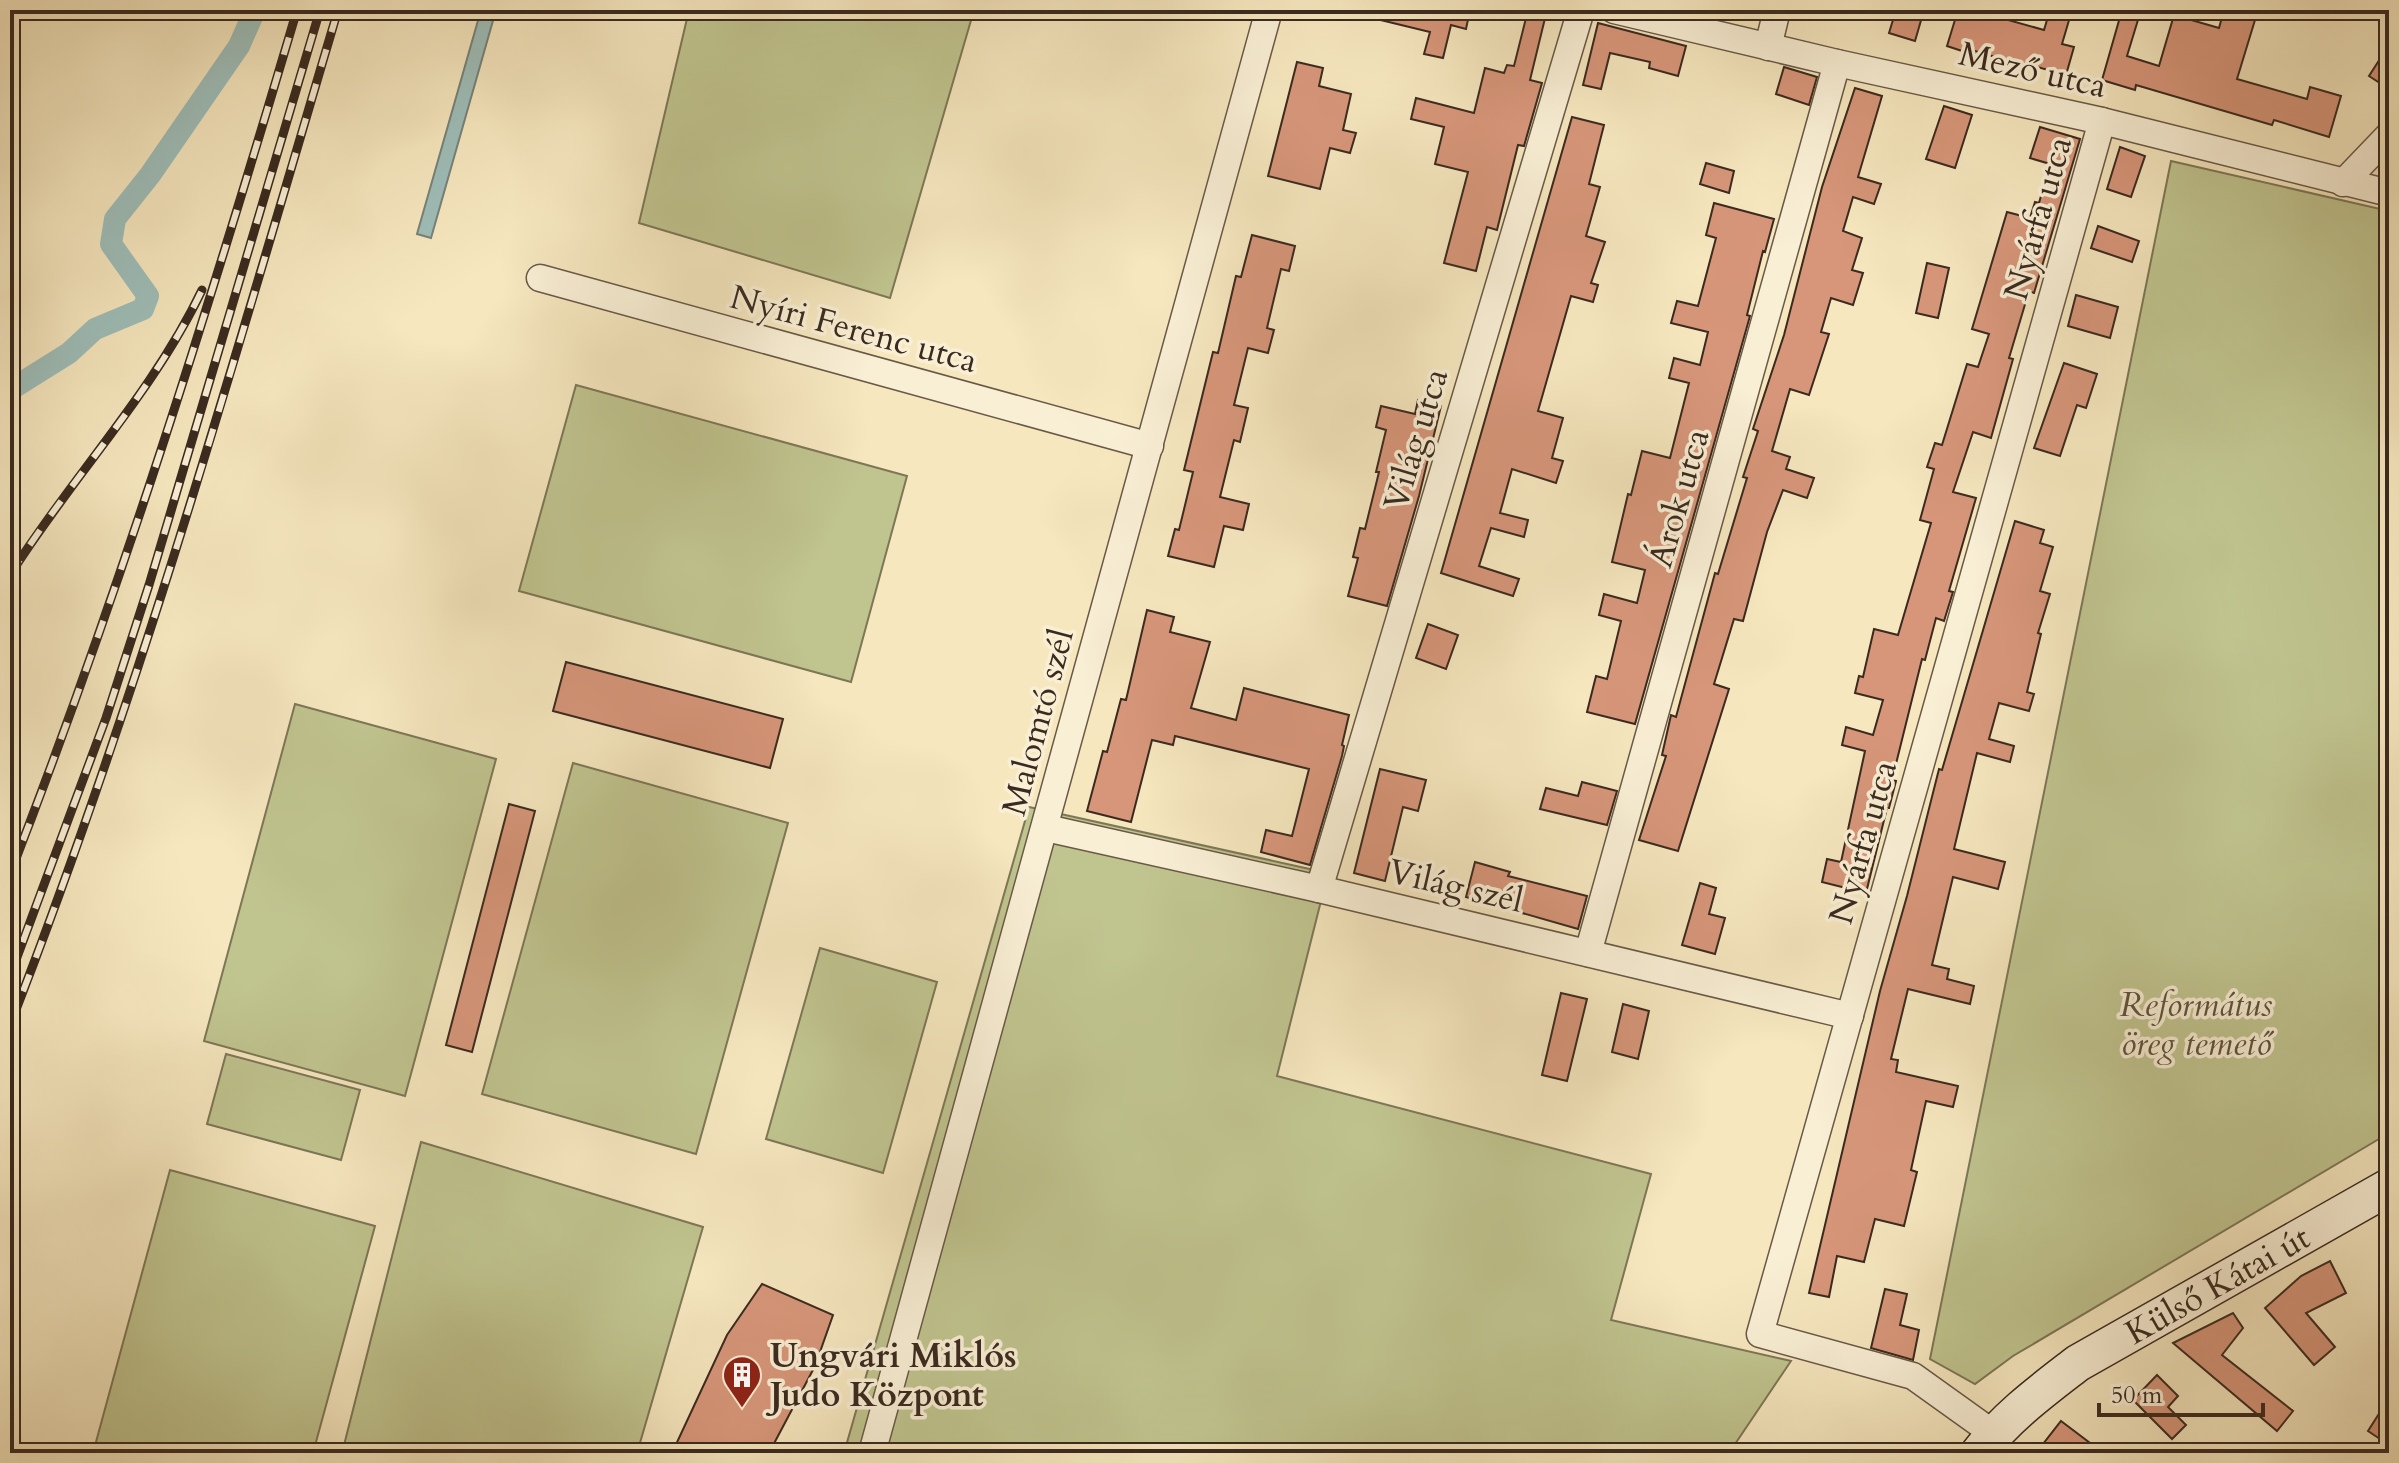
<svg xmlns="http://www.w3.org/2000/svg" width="2399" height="1463" viewBox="0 0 2399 1463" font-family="Cardo,serif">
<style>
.green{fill:#c0c48f;stroke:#7d7757;stroke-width:2}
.water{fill:#9ebeb9;stroke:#76837b;stroke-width:2}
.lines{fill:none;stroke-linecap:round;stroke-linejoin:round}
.canal{stroke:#9ebeb9;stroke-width:22}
.building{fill:#d7967a;stroke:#3a2a1f;stroke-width:2}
.street-casing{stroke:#695947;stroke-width:29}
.secondary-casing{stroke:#3a2a1f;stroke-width:39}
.street{stroke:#f9efd5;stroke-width:26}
.secondary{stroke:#f9efd5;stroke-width:36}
.rail-casing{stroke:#3a2a1f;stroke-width:9}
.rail{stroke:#f9efd5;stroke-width:6;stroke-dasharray:18;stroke-linecap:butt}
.labels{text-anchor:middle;stroke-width:7;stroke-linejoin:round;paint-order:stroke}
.street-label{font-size:34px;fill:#3a2a1f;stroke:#f9efd5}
.park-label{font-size:34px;font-style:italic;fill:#5c503b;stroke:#f9efd5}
.poi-label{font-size:34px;font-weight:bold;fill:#3a2a1f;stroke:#f9efd5;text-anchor:start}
</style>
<rect width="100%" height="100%" fill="#f6e7bf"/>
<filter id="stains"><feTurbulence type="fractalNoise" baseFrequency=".0025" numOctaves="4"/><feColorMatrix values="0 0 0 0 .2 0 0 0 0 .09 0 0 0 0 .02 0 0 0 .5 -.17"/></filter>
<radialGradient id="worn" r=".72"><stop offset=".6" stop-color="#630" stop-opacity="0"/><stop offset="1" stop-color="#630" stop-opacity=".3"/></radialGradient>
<g class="green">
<path d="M689,10H974L890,298L639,223Z"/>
<path d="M2171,161L2389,211V1133L2013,1356L1975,1384L1930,1359Z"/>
<path d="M576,385L907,476L851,682L519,591Z"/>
<path d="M295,704L496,759L405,1096L204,1041Z"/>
<path d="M573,763L788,823L696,1154L482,1094Z"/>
<path d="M1029,807L1328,873L1277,1076L1651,1174L1611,1320L1791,1361L1729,1453H844Z"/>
<path d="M820,948L937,982L883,1173L766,1139Z"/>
<path d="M226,1054L360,1090L341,1160L207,1124Z"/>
<path d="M421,1142L703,1227L637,1453H342Z"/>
<path d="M170,1170L375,1226L313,1453H93Z"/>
</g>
<path class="water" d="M481,10H496L431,238L417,234Z"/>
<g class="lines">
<path class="canal" d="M10,390L69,353L95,329L143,309L148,296L111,244L115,219L150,175L239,46L255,10"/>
</g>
<g class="building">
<path d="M1368,10H1470L1466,29L1451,25L1443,58L1424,54L1430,32L1368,17Z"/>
<path d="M1528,10H1547L1530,80L1542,83L1524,146L1518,145L1497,230L1487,227L1476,271L1444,263L1468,172L1435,164L1444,127L1411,119L1416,98L1474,113L1485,68L1504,73L1507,65L1514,66Z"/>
<path d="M1896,10H1924L1915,41L1889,33Z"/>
<path d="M1958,10H1988L1987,14L2044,30L2050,10H2072L2062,44L2074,47L2066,75L2023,63L2022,65L1975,51L1974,55L1947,46Z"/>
<path d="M2122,10H2141L2127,56L2159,66L2174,15L2219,28L2224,10L2255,20L2237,79L2307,99L2310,87L2341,96L2329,137L2274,120L2272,125L2136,85L2135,90L2102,80Z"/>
<path d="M1598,23L1686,46L1678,76L1649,68L1650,62L1610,53L1601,89L1583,85Z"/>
<path d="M2389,45V89L2369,76Z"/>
<path d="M1297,62L1323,68L1319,86L1351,94L1343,130L1356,133L1350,153L1330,148L1320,189L1268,176Z"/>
<path d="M1784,67L1817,77L1809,105L1776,94Z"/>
<path d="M1855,88L1882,96L1858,177L1881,184L1874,204L1853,197L1843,231L1862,238L1852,270L1863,273L1853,305L1831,298L1821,332L1829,334L1809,395L1790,389L1772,451L1790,457L1786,469L1814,478L1807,498L1783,490L1767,532L1743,621L1734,619L1714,684L1729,689L1678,851L1639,840L1666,756L1662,755L1671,715L1676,717L1715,573L1718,574L1747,478L1743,477L1758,431L1753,429L1784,335L1822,187Z"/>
<path d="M1944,106L1972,115L1955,168L1926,159Z"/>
<path d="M1572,117L1604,125L1589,184L1600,187L1586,236L1605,242L1591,283L1598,285L1593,302L1571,296L1538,411L1563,418L1552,458L1563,461L1556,483L1512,469L1500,513L1528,520L1524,537L1491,528L1479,566L1519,579L1513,596L1441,573Z"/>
<path d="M2040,127L2080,139L2034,293L2029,291L2009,358L2013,359L1991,438L1973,432L1953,492L1976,498L1949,591L1953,592L1944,621L1936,618L1925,660L1922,659L1892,780L1896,781L1889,808H1887L1866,893L1822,882L1827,859L1841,862L1865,751L1842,745L1846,727L1873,735L1883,700L1855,693L1859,676L1863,677L1874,629L1898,635L1931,523L1920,520L1934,469L1927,467L1935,443L1942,445L1967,364L1978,367L1989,334L1972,329L2007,212L2030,218L2035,202L2039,203L2050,164L2030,158Z"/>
<path d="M2120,147L2145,156L2131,197L2107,189Z"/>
<path d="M1706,163L1734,171L1729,193L1700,184Z"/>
<path d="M1714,203L1774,219L1765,252L1763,251L1747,315L1750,316L1635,724L1587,712L1596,676L1607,679L1621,621L1599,615L1604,594L1637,603L1645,570L1612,562L1628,494L1631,495L1642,451L1670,458L1689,383L1669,378L1674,358L1700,365L1708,332L1671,323L1677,301L1698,306L1716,238L1706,235Z"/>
<path d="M2098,226L2139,241L2132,262L2091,248Z"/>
<path d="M1252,235L1295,246L1289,271L1281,269L1267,328L1274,330L1268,353L1248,348L1234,405L1248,408L1240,442L1234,440L1220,497L1249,504L1243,530L1224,526L1214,567L1168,556L1175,529L1179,530L1193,472L1184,470L1213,352L1218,353L1236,276L1241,277Z"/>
<path d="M1927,263L1949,268L1938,318L1916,313Z"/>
<path d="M2076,295L2118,307L2110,338L2068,326Z"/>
<path d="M2064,363L2097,374L2086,408L2077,405L2060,456L2034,448Z"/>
<path d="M1418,400L1441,406L1419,496L1387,606L1348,596L1358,558L1353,557L1360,528L1365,529L1379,472H1376L1386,430L1376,427L1381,406L1415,414Z"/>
<path d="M2015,521L2044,530L2040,543L2053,547L2040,591L2050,594L2038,633L2041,634L2027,692L2034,694L2029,711L1999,703L1989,739L2014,746L2010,762L1977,753L1954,849L2005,862L1998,889L1953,877L1932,965L1949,969L1947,979L1974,986L1970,1004L1908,989L1891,1059L1898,1060L1896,1072L1958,1086L1953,1107L1926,1101L1911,1170L1917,1172L1904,1226L1875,1219L1864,1262L1837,1256L1829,1297L1809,1293L1880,991L1907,896L1939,769L1942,770Z"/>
<path d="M1147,610L1174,617L1170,632L1210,642L1191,708L1236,720L1244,688L1349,715L1342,745L1344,746L1342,756L1310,865L1261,852L1266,830L1292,836L1309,769L1175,736L1173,745L1152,740L1131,822L1087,811L1103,751L1107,752L1121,699L1126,700Z"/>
<path d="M1428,624L1458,635L1446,669L1416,658Z"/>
<path d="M566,662L783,719L770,768L553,711Z"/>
<path d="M1380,769L1426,780L1418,811L1403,807L1385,881L1354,873Z"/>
<path d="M1582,782L1617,791L1607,825L1540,809L1546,788L1578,796Z"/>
<path d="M509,804L535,811L472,1052L446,1045Z"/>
<path d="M1475,862L1510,872L1508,876L1587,896L1578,929L1466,897Z"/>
<path d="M1700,883L1716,888L1709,914L1725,918L1715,954L1682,945Z"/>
<path d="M1561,993L1587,999L1567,1081L1542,1075Z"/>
<path d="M1623,1004L1649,1011L1638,1059L1612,1052Z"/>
<path d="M2330,1261L2346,1293L2306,1313L2335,1347L2314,1365L2265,1308L2301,1276Z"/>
<path d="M762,1284L833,1315L815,1366L769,1453H672L727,1335Z"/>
<path d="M1885,1289L1907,1294L1900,1325L1919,1330L1913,1360L1871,1348Z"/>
<path d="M2233,1313L2243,1328L2222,1355L2293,1411L2277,1431L2173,1343Z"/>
<path d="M2157,1375L2178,1396L2168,1407L2186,1425L2172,1439L2133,1400Z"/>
<path d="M2389,1398V1445L2368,1431Z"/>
<path d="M2061,1421L2090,1443L2082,1453H2036Z"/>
</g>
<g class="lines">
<g class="street-casing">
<g id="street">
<path d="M1614,10L1837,63L2102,121L2389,193"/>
<path d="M1768,47L1777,10"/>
<path d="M2343,183L2389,135"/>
<path d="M540,278L1150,446"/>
<path d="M1046,828L1319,889L1850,1016"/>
<path d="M1319,889L1581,10"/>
<path d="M1588,953L1837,63"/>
<path d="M1994,1434L1913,1376L1760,1334L2102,121"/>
<path d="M872,1453L1269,10"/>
</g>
</g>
<g class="secondary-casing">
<g id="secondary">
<path id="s1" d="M1979,1453C2006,1417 2043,1390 2078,1363L2389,1187"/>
</g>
</g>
<use href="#street" class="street"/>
<use href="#secondary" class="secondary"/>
<g class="rail-casing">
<g id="rail">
<path d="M10,575C71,478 153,393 202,290"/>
<path d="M10,874C120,592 211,301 297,10"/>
<path d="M10,976L106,718L149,585L320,10"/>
<path d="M10,1025C140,693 237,351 338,10"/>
</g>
</g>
<use href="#rail" class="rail"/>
</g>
<defs>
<g id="building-pin" transform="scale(2)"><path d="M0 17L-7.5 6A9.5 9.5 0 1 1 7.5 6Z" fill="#8f2418" stroke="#f9efd5"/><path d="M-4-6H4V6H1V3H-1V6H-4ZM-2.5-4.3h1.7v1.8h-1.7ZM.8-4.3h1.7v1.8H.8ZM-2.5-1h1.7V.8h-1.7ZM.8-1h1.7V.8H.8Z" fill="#fff"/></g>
</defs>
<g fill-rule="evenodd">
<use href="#building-pin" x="742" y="1375"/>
</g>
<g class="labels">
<g class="street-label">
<text transform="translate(2033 69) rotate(13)" y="12">Mező utca</text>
<text transform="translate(2037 218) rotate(-74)" y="12">Nyárfa utca</text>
<text transform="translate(854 328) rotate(15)" y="12">Nyíri Ferenc utca</text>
<text transform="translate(1415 439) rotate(-73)" y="12">Világ utca</text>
<text transform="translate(1678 498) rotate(-74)" y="12">Árok utca</text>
<text transform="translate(1037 722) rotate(-75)" y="12">Malomtó szél</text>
<text transform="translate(1862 842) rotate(-74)" y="12">Nyárfa utca</text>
<text transform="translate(1456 885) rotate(13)" y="12">Világ szél</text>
<text dy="12" stroke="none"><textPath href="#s1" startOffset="294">Külső Kátai út</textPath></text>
</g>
<g class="park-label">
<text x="2196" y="1016">Református<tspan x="2196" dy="39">öreg temető</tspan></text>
</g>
<g class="poi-label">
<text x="770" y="1367">Ungvári Miklós<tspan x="770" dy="39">Judo Központ</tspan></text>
</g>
</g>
<rect width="2399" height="1463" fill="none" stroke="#f6e7bf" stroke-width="40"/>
<rect x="12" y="12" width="2375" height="1439" fill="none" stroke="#3a2a1f" stroke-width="4"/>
<rect x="20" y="20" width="2359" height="1423" fill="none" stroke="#3a2a1f" stroke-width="2"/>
<path d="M2099 1403v12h164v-12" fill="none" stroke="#3a2a1f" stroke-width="4"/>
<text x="2111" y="1403" font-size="24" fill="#3a2a1f" stroke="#f9efd5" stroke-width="6" paint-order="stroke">50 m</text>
<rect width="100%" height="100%" filter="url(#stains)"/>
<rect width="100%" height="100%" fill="url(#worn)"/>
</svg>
